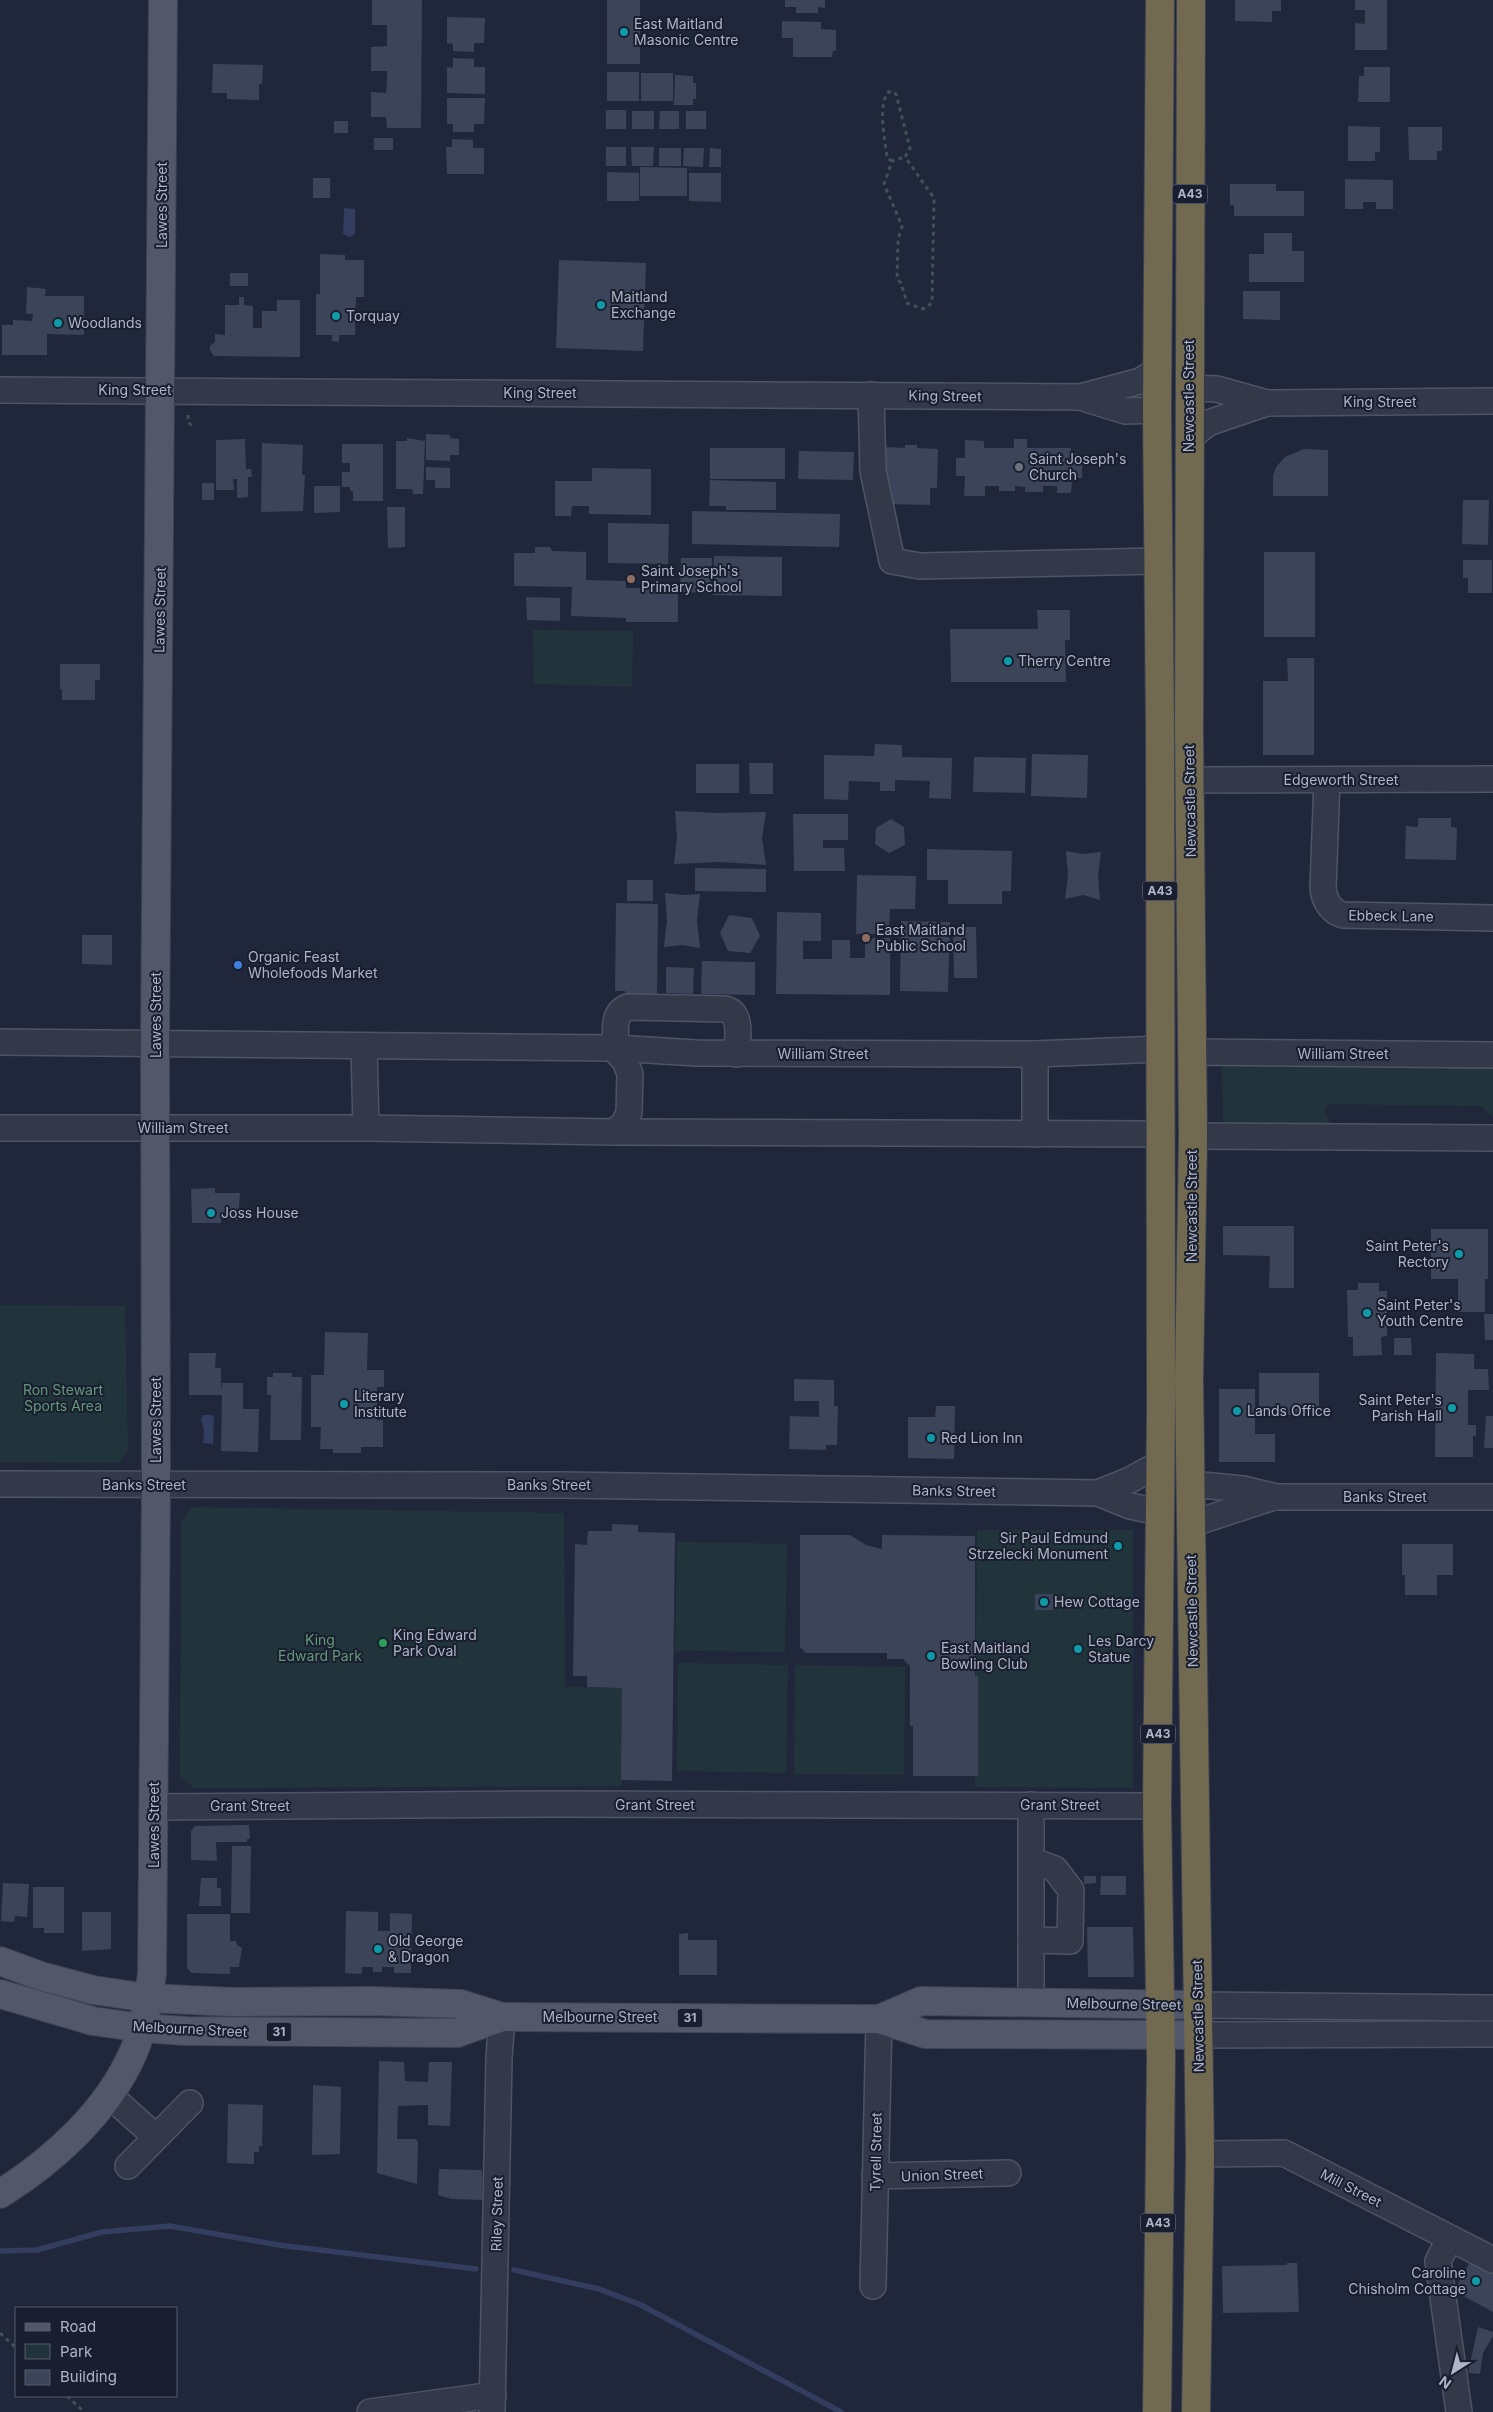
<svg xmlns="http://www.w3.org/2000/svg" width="1493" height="2412" viewBox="0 0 1493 2412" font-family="Inter,sans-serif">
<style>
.green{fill:#22343b}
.water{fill:#323d60}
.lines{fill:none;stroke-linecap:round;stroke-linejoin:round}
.stream{stroke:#323d60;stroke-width:5.5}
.building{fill:#3c445a}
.minor-casing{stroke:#4f5465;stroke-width:28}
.major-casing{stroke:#3d4354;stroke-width:30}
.highway-casing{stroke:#3c4152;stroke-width:30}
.path{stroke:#405158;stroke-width:3;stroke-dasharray:4 4;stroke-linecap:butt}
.minor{stroke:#34394a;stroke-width:25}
.major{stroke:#52586a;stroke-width:28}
.highway{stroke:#716a51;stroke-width:28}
.culture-dot{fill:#0f9aa8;stroke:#191f2f;stroke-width:2}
.worship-dot{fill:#6b7280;stroke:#191f2f;stroke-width:2}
.education-dot{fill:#8d6e63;stroke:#191f2f;stroke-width:2}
.shop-dot{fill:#3f7fe0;stroke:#191f2f;stroke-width:2}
.leisure-dot{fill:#2e9e5b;stroke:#191f2f;stroke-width:2}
.labels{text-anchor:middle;stroke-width:4;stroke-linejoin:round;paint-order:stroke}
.shield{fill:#191f2f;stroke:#828799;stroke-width:1}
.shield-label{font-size:12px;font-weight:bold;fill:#afb4c7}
.poi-label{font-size:14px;fill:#afb4c7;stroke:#191f2f;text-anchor:start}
.street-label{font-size:14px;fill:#afb4c7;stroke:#191f2f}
.park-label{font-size:14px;fill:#65987a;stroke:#191f2f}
</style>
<rect width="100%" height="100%" fill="#20273a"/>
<g class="green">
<path d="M533,630L633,631L632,687L534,684Z"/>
<path d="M1222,1064L1493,1066V1117L1480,1106L1329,1104L1324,1111L1331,1125L1223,1124Z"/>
<path d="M0,1305L125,1306L128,1450L119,1463L0,1462Z"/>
<path d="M193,1507L564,1513L565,1687L624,1688L622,1786L194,1788L180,1777L181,1522Z"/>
<path d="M977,1530H1133V1788L975,1787Z"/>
<path d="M677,1542L787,1544L785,1652L675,1651Z"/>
<path d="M678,1663L788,1665L786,1773L677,1771Z"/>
<path d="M795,1665L905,1667L904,1775L794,1774Z"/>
</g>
<g class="water">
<path d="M344,208L355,209V234L350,237L343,234Z"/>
<path d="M203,1415H212L214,1417L213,1444L203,1443L204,1430L201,1420Z"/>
</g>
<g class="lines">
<g class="stream">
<path d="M0,2251L37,2250L102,2232L170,2226L279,2245L476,2269"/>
<path d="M514,2270L599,2289L641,2305L841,2412"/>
</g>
</g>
<g class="building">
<path d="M372,0H422L421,128H387L386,117H371V92L386,93L387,82V71H371V47L387,46V25H372Z"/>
<rect x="607" y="0" width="33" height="64"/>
<path d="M785,0H825V8L818,7V13H796V7H785Z"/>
<path d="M1235,0H1281V11H1272V22L1235,21Z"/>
<path d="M1355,0H1387V50H1355V23L1365,24V10H1355Z"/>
<path d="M447,17L485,18L484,43H474V52L453,51V44L447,43Z"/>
<path d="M782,21L821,22V29L836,30V51H833L832,57H793V38H782Z"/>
<path d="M453,58L474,59V67H485V94L447,93V67L453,68Z"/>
<path d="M213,64L263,65L262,84H259V100L227,99V93H212Z"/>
<path d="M1364,67H1390V102H1358L1359,76H1364Z"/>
<rect x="607" y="72" width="32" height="29"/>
<rect x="641" y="73" width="32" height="28"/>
<path d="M675,75L693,76V83H696V99H693V105H674Z"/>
<path d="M447,98H485L484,124H474V132H453V124H447Z"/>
<rect x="606" y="110" width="20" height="19"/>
<rect x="632" y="111" width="22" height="18"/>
<path d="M660,111H679V129H659Z"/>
<rect x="686" y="111" width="20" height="18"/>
<rect x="334" y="121" width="14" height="12"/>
<path d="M1348,126L1380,127V152H1375V161H1348Z"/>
<path d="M1408,127H1442V151H1437V160H1409Z"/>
<rect x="374" y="138" width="19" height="12"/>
<path d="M452,139L473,140V148H484V174H447L446,147H452Z"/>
<rect x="606" y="147" width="20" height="19"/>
<path d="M631,147H654L653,166H632Z"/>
<rect x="659" y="148" width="22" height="18"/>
<path d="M684,148H704L703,167L683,166Z"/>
<path d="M710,148L721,149V167H709Z"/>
<path d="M640,167L687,168V196H640Z"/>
<path d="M607,172L639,173V201H607Z"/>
<path d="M689,173H721V202L689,201Z"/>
<rect x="313" y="178" width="17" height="20"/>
<path d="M1345,179L1393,180V209H1376V202H1363V209H1345Z"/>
<path d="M1230,184H1276V191H1304V216H1234V205H1230Z"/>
<path d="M1264,233H1292V251H1304V282H1249V254H1264Z"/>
<path d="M320,254L345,255V260H364V297H356L355,335H339V342L332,341V335H316V294H320Z"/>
<path d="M559,260L646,263L643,351L556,348Z"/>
<rect x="230" y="273" width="18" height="13"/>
<path d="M27,287L46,289L45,296H84V335L47,334V355H2V325H13V320L32,321L33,314H26Z"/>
<path d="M1243,291H1280V320L1243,319Z"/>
<path d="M239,297H244V305L253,306V328H262V311H277V300H300V357L214,356L210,350V346L215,342V334L225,335V305H239Z"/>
<path d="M426,434L450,435V438L459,439V455H450V461L426,460Z"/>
<path d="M407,438L425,441L423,494H413L412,489H396V441H407Z"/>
<path d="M245,439L246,469H251L252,477H248V497L237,498V479H233L234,490H216V440Z"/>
<path d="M1014,439H1027V448H1071V453H1076V457H1082V478H1076V482H1072L1071,493H1057V486H1043V492H1025V487L1015,486V491H999V486H985V496H964L965,476H956V458H965V440L984,441V448H1014Z"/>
<path d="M262,443L303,445L302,475H305L303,511L261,512Z"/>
<path d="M342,444H383V501H353V491H350V487H342V472H350V463H342Z"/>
<path d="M905,445H917V448L938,449L937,488H930V505L884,504L885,447L905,448Z"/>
<rect x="710" y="448" width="75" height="31"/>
<path d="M1304,449L1328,450V496H1273V476L1276,467L1285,457Z"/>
<path d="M799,451L854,452L853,480L798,479Z"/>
<path d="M426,467L450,468V488H435V480H426Z"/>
<path d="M592,468L651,469V515L589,514V506H572L571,516H555V481H592Z"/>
<path d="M710,480L776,482V510H726V506H709Z"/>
<rect x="202" y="483" width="12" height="17"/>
<path d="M314,486H340V512L314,513Z"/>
<path d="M1463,500H1489L1488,545L1462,544Z"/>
<path d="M387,507H405V547L388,548Z"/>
<path d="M692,511L840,514L839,547L692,544Z"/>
<path d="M608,523L669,524L668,564L608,563Z"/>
<path d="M535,547H550L552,551L586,552V580L626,581V588H678V622H626V618L571,616L572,587L514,586V553H535Z"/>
<rect x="1264" y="552" width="51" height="85"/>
<path d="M714,556L782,557V596L713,595Z"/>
<path d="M681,558H712L711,593L680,592Z"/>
<path d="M1463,560H1492V593H1468V578H1463Z"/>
<path d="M526,597L560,598V621L527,620Z"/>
<path d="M1037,610H1070V640H1065L1066,682H951L950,629H1038Z"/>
<path d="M1287,658H1314V755H1263V681H1288Z"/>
<path d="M60,664H100V680H95V700H62V689H60Z"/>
<path d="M875,744L902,745V757L952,758L951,799L929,798L930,781L895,780V791H880V782L849,781L848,800L824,799V755L874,756Z"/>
<path d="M1032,754L1088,755L1087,798L1031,796Z"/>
<path d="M974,757L1026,758L1025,793L973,792Z"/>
<path d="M749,763H773V794H750Z"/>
<rect x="696" y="764" width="43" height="29"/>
<path d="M675,811L719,813L766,812L762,838L766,865L720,862L674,864L677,837Z"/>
<path d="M793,814H848V840H823V848H844L845,871H794Z"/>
<path d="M1418,818H1451V827L1457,828L1456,860L1405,859L1406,826L1418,827Z"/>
<path d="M891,819L904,827L905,845L889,853L875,844L876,828Z"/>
<path d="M927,849L1012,851L1011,891H1002V904H948V880H927Z"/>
<path d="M1066,851L1082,854L1101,852L1098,876L1100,900L1083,895L1065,899L1068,875Z"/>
<path d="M695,868L766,869V892L695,891Z"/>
<path d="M857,875L916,876L915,909H890L889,934H856Z"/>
<rect x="627" y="880" width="26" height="21"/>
<path d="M665,893L682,895L700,894L697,920L700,948L682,945L664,947L667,919Z"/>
<path d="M616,903L658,904L657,996L625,1005V991H615Z"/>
<path d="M777,912L821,913V941H803V959H832V940H850V958H865V938H890V995L776,994Z"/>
<path d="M729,915L752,918L760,936L750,953L728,951L720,933Z"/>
<path d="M901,921L950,922L948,992L900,991Z"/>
<path d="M953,927H976L977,978H954Z"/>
<path d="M82,935H112V965L82,964Z"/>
<path d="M702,961L755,962V995L701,994Z"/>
<path d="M666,967L694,968L693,994L666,993Z"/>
<path d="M215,1188V1193H240L238,1220L221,1219V1223H192L191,1189Z"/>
<path d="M1223,1226H1294V1288H1269L1270,1256L1223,1255Z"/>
<path d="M1431,1229H1488V1279H1485V1312H1458V1279H1431Z"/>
<path d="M1358,1283H1379V1291H1387V1336L1381,1337L1382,1355L1353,1356V1337H1348L1347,1290H1358Z"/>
<path d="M1484,1314H1493V1340H1485Z"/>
<path d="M325,1332L368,1333L367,1370H384V1387H377V1420H383V1447H361V1453H333V1449H320L321,1427H311V1375H324Z"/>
<path d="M1394,1338H1411L1412,1355H1394Z"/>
<path d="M189,1353H216L215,1368H221V1392L222,1383H243V1409H259L258,1452L221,1451L222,1395H189Z"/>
<path d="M1436,1353L1474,1354V1369H1488L1489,1390H1468V1425H1476V1436H1473V1457H1435Z"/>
<path d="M273,1373H292V1377H302L301,1440H270L271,1395H267V1377H273Z"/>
<rect x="1259" y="1373" width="60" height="42"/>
<path d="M794,1379L834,1380V1406H838L837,1445H826V1450L789,1449L790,1416L819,1417V1401H794Z"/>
<path d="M1219,1389H1255V1434H1275V1462H1219Z"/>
<path d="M936,1406H955L954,1459L908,1458V1417H935Z"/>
<path d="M1486,1416H1493V1448H1484Z"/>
<path d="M612,1524L638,1525V1532L675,1533L672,1781L621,1780L622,1688L587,1687V1676H573L575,1544L587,1545L588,1531H612Z"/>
<path d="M800,1535H850L866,1545L882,1549V1535L975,1536V1676H978V1776H913V1726H910V1666L903,1659H887V1653H806L800,1647Z"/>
<path d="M1402,1544H1453V1575H1437V1595H1405V1575H1402Z"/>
<rect x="1035" y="1594" width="18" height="16"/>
<path d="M249,1825L250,1839H247V1842H216L217,1861L191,1860V1831L195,1826Z"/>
<path d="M232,1846H251L250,1913H231Z"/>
<path d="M1084,1876H1096V1883L1084,1884Z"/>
<path d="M1101,1876H1126V1895H1100Z"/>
<path d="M201,1878H217V1888H221V1906H199Z"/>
<path d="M3,1883L29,1884L27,1917L15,1916L14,1922L1,1921Z"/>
<path d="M33,1887H64V1933H44V1928H33Z"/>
<path d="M346,1911L378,1912V1931H390V1913L412,1914L411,1973H394V1967H382V1972H373V1967H362V1974L345,1973Z"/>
<path d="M82,1912H111V1949L82,1951Z"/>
<path d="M187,1914H230V1941H236L237,1945L242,1948L239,1967H230V1974L192,1973L187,1968Z"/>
<path d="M1087,1927H1133L1134,1977H1088Z"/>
<path d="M688,1933V1940H717V1975H679V1934Z"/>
<path d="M379,2061L404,2062L405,2081L428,2082L429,2062H452L450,2126L428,2125V2105L398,2106L397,2139H416L418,2143L417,2184L377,2173Z"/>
<path d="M313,2085L341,2087L340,2154L312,2155Z"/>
<path d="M228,2104L263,2105L262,2146H259V2152H254V2164L227,2163Z"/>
<path d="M439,2169L482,2170V2200L452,2199L438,2195Z"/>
<path d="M1471,2260L1493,2272V2312L1454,2291Z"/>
<path d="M1287,2263H1297L1299,2312L1223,2313L1222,2266L1287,2265Z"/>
<path d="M1478,2327L1493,2332V2336L1483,2353L1480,2374L1468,2373Z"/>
</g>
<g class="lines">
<g class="minor-casing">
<g id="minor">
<path d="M1190,388L1217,389L1267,403L1493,401"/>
<path d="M0,390L1080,397L1140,381L1157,371"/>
<path d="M871,395L873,471L892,561L920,566L1159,561"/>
<path d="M1080,397L1125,411L1157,410"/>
<path d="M1189,438L1208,423L1267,403"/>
<path d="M1190,780L1493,779"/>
<path d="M1327,780L1323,888C1324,900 1331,912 1343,915L1493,918"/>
<path d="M0,1042L616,1048L696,1053L1035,1054L1160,1049"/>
<path d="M364,1046L366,1128"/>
<path d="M613,1048L625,1061L630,1074L629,1112L625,1122L615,1132"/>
<path d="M616,1048C616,1033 611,1013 628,1007L725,1009C743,1013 737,1039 737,1054"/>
<path d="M1192,1052L1493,1055"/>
<path d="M1035,1054V1134"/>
<path d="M0,1128H366L615,1132L1161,1134"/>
<path d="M1193,1136L1493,1138"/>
<path d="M0,1484L562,1485L1098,1493L1130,1506L1159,1512"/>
<path d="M1191,1484L1243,1489L1277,1497H1493"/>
<path d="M1098,1493L1130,1480L1159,1464"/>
<path d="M1191,1524L1274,1497"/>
<path d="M1031,1805V1940L1070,1941L1071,1890L1055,1869L1031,1860"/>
<path d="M154,1807L557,1804L1157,1806"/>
<path d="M1031,1940V2003"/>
<path d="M1198,2005L1493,2008"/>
<path d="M1198,2035L1493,2034"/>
<path d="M109,2095L156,2137"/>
<path d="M1200,2154L1284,2153L1493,2260"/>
<path d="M128,2166L190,2103"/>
<path d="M875,2176L1008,2173"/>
<path d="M1450,2238L1438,2261L1459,2412"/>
<path d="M873,2286L879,2019"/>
<path d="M370,2412L493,2395"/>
<path d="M492,2412L499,2058L502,2017"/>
</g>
</g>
<g class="major-casing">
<g id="major">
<path d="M0,1961L41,1976L93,1990L148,1998L233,2002L372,2001L461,2004L502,2017L879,2019L925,2034L1198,2035"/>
<path d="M0,1994L93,2021L142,2028L186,2031L457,2033L502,2017"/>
<path d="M879,2019L921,2001L1198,2005"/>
<path d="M0,2194C54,2160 107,2112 133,2053C144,2028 148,2001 152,1974L156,1485L155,1044L163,0"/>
</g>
</g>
<g class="highway-casing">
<g id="highway">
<path d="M1191,0L1189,730L1193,1136L1189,1380L1200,2154L1196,2412"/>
<path d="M1157,2412L1161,2058L1157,1806L1161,1412L1160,730L1157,410L1160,0"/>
</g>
</g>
<g class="path">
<path d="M892,161L887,158C885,137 878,112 887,93L891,91L896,94L910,148L905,157L934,198L932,303L923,309L907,303L901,283L897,279L898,240L902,226L884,184L892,161L905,157"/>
<path d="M188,415V422L193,427"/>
<path d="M0,2333L16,2348"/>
<path d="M67,2396L84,2412"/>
</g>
<use href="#minor" class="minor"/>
<use href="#major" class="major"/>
<use href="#highway" class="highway"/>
</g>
<g class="culture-dot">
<circle cx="624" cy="32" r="5"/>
<circle cx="601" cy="305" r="5"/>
<circle cx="336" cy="316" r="5"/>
<circle cx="58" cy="323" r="5"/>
<circle cx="1008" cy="661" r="5"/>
<circle cx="211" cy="1213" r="5"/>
<circle cx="1459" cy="1254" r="5"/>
<circle cx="1367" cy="1313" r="5"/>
<circle cx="344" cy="1404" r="5"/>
<circle cx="1452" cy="1408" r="5"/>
<circle cx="1237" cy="1411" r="5"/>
<circle cx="931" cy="1438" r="5"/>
<circle cx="1118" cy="1546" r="5"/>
<circle cx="1044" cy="1602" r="5"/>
<circle cx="1078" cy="1649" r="5"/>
<circle cx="931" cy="1656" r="5"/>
<circle cx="378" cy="1949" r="5"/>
<circle cx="1476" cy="2281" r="5"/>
</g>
<circle class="worship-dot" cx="1019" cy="467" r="5"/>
<g class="education-dot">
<circle cx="631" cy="579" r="5"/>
<circle cx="866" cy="938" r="5"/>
</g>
<circle class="shop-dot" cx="238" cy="965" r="5"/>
<circle class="leisure-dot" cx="383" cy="1643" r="5"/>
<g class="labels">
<g class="shield">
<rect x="1172.5" y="184.5" width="35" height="19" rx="4"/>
<rect x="1142.5" y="881.5" width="35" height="19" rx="4"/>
<rect x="1140.5" y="1724.5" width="35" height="19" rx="4"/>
<rect x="677.5" y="2008.5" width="25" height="19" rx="4"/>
<rect x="266.5" y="2022.5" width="25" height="19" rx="4"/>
<rect x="1140.5" y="2213.5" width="35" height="19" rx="4"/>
</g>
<g class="shield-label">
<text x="1190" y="198">A43</text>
<text x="1160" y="895">A43</text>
<text x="1158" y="1738">A43</text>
<text x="690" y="2022">31</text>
<text x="279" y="2036">31</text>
<text x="1158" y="2227">A43</text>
</g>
<g class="poi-label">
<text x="634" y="29">East Maitland<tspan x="634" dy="16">Masonic Centre</tspan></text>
<text x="611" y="302">Maitland<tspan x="611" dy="16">Exchange</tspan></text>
<text x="346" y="321">Torquay</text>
<text x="68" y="328">Woodlands</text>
<text x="1029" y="464">Saint Joseph's<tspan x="1029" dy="16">Church</tspan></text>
<text x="641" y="576">Saint Joseph's<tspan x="641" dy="16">Primary School</tspan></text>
<text x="1018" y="666">Therry Centre</text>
<text x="876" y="935">East Maitland<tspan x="876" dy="16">Public School</tspan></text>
<text x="248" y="962">Organic Feast<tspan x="248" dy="16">Wholefoods Market</tspan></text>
<text x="221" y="1218">Joss House</text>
<text x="1449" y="1251" text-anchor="end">Saint Peter's<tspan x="1449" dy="16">Rectory</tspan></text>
<text x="1377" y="1310">Saint Peter's<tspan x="1377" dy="16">Youth Centre</tspan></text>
<text x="354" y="1401">Literary<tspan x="354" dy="16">Institute</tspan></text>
<text x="1442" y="1405" text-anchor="end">Saint Peter's<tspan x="1442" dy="16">Parish Hall</tspan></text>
<text x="1247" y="1416">Lands Office</text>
<text x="941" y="1443">Red Lion Inn</text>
<text x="1108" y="1543" text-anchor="end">Sir Paul Edmund<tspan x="1108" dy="16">Strzelecki Monument</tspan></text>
<text x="1054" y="1607">Hew Cottage</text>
<text x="393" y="1640">King Edward<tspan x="393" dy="16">Park Oval</tspan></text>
<text x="1088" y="1646">Les Darcy<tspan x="1088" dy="16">Statue</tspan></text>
<text x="941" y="1653">East Maitland<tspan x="941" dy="16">Bowling Club</tspan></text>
<text x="388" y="1946">Old George<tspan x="388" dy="16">&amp; Dragon</tspan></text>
<text x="1466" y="2278" text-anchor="end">Caroline<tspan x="1466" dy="16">Chisholm Cottage</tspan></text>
</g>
<g class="street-label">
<text transform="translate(162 205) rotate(-90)" y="5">Lawes Street</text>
<text x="135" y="395">King Street</text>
<text x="540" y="398">King Street</text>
<text transform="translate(945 396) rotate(1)" y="5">King Street</text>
<text transform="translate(1189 396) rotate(-90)" y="5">Newcastle Street</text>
<text x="1380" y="407">King Street</text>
<text transform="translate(160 610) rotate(-89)" y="5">Lawes Street</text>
<text x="1341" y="785">Edgeworth Street</text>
<text transform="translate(1190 801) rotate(-91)" y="5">Newcastle Street</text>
<text transform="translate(1391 916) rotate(1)" y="5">Ebbeck Lane</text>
<text transform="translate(156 1015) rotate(-90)" y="5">Lawes Street</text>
<text x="823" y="1059">William Street</text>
<text x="1343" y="1059">William Street</text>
<text x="183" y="1133">William Street</text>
<text transform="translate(1192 1206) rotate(-90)" y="5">Newcastle Street</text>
<text transform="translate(156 1420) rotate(-90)" y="5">Lawes Street</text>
<text x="144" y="1490">Banks Street</text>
<text x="549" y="1490">Banks Street</text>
<text transform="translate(954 1491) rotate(1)" y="5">Banks Street</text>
<text x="1385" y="1502">Banks Street</text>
<text transform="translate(1192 1611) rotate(-91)" y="5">Newcastle Street</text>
<text x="655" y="1810">Grant Street</text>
<text x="1060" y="1810">Grant Street</text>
<text x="250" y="1811">Grant Street</text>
<text transform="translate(154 1825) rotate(-90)" y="5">Lawes Street</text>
<text transform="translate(1124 2004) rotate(1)" y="5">Melbourne Street</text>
<text transform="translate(1198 2016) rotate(-91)" y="5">Newcastle Street</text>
<text x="600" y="2022">Melbourne Street</text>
<text transform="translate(190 2029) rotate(3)" y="5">Melbourne Street</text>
<text transform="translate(876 2152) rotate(-89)" y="5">Tyrell Street</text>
<text transform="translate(942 2175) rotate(-2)" y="5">Union Street</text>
<text transform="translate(1351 2188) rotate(27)" y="5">Mill Street</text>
<text transform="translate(497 2214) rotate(-89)" y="5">Riley Street</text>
</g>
<g class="park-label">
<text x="63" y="1395">Ron Stewart<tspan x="63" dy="16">Sports Area</tspan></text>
<text x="320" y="1645">King<tspan x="320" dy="16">Edward Park</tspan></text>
</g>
</g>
<rect x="15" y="2307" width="162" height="90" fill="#191f2f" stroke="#555b6c"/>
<rect x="25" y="2323" width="25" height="8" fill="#52586a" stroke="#555b6c"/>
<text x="60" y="2332" font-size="15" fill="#afb4c7">Road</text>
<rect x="25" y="2344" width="25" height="15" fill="#22343b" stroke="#555b6c"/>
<text x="60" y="2357" font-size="15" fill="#afb4c7">Park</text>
<rect x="25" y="2370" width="25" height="15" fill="#3c445a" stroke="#555b6c"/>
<text x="60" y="2382" font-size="15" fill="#afb4c7">Building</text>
<g transform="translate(1453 2372) rotate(216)" stroke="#191f2f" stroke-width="4" paint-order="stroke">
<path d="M0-4L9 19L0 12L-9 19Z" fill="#afb4c7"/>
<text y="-8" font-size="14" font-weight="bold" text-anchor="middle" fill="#afb4c7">N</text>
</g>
</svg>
